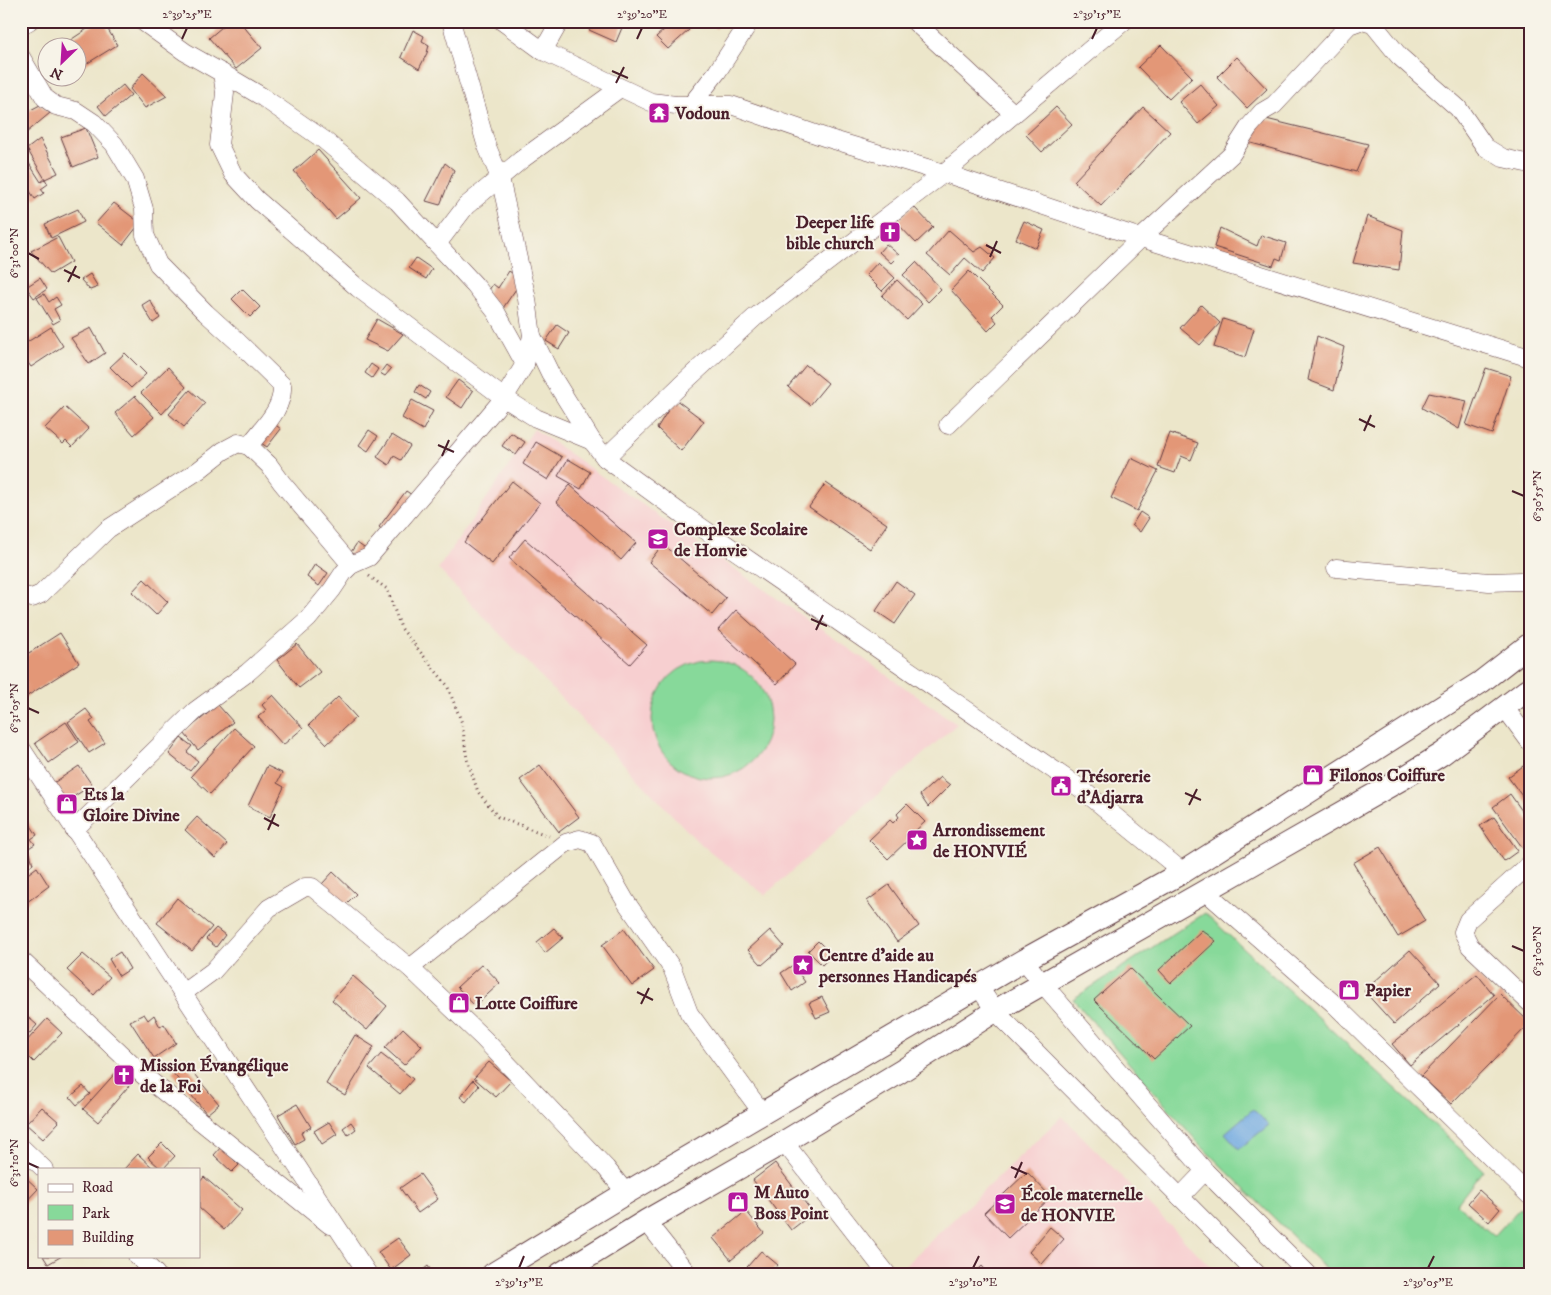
<svg xmlns="http://www.w3.org/2000/svg" width="1551" height="1295" viewBox="0 0 1551 1295" font-family="'IM FELL DW Pica',serif">
<style>
.built{fill:#f7cfd0}
.green{fill:#87d99a;stroke:#687c62}
.water{fill:#72aae1;stroke:#5e6486}
.building{fill:#e39777}
.lines{fill:none;stroke-linecap:round;stroke-linejoin:round}
.minor-casing{stroke:#623d43;stroke-width:19}
.major-casing{stroke:#623d43;stroke-width:24}
.path{stroke:#623d43;stroke-width:3;stroke-dasharray:1 4;stroke-linecap:butt}
.minor{stroke:#fff;stroke-width:18}
.major{stroke:#fff;stroke-width:22}
.ticks{fill:none;stroke:#4a1f2b;stroke-width:2}
.labels{text-anchor:middle;stroke-width:4;stroke-linejoin:round;paint-order:stroke}
.poi-label{font-size:18px;font-weight:bold;fill:#4a1f2b;stroke:#f7f3e8;text-anchor:start}
.neatline{fill:none;stroke:#4a1f2b;stroke-width:2}
.ticks-label{font-size:12px;text-anchor:middle;fill:#4a1f2b}
</style>
<rect width="100%" height="100%" fill="#f7f3e8"/>
<filter id="ink" filterUnits="userSpaceOnUse"><feTurbulence type="fractalNoise" baseFrequency=".02" numOctaves="2"/><feDisplacementMap in="SourceGraphic" scale="10" xChannelSelector="R" yChannelSelector="G"/><feConvolveMatrix kernelMatrix="1 2 1 2 8 2 1 2 1" color-interpolation-filters="sRGB"/></filter>
<filter id="wash" filterUnits="userSpaceOnUse"><feTurbulence type="fractalNoise" baseFrequency=".0096" numOctaves="4" result="noise"/><feDisplacementMap in="SourceGraphic" scale="20" xChannelSelector="R" yChannelSelector="G"/><feGaussianBlur stdDeviation="1.12" result="paint"/><feColorMatrix in="noise" values="0 0 0 0 0 0 0 0 0 0 0 0 0 0 0 0 0 1.4 0 .05"/><feComposite in="paint" operator="in"/></filter>
<g filter="url(#wash)">
<rect width="100%" height="100%" fill="#ece6ca"/>
<g class="built">
<path d="M534,429L957,724L765,895L697,841L438,569Z"/>
<path d="M1062,1116L1218,1274H903L900,1270Z"/>
</g>
<g class="green">
<circle cx="711" cy="719" r="59"/>
<path d="M1205,913L1483,1170L1457,1204L1494,1236L1520,1208L1530,1217V1274H1331L1201,1146L1073,999Z"/>
</g>
<path class="water" d="M1253,1109L1269,1125L1239,1149L1225,1133Z"/>
<g id="blocks">
<g class="building">
<path d="M99,21H103L117,45L83,66L78,55V48H73L69,41Z"/>
<path d="M229,21H239L262,48L236,69L209,38Z"/>
<path d="M593,21H622L624,23L616,42L589,30Z"/>
<path d="M674,21H681L689,30L668,49L656,37Z"/>
<path d="M710,21H720L716,29Z"/>
<path d="M413,30L424,36L422,41L429,45L427,53L419,69L401,57Z"/>
<path d="M1161,45L1192,77L1169,99L1138,67Z"/>
<path d="M1237,57L1267,89L1247,108L1217,77Z"/>
<path d="M143,73L167,96L145,108L130,89Z"/>
<path d="M1200,84L1219,106L1198,124L1179,102Z"/>
<path d="M123,85L131,95L106,116L98,106Z"/>
<path d="M40,105L50,113L26,133L21,128V115Z"/>
<path d="M1056,107L1072,124L1042,152L1026,135Z"/>
<path d="M1143,107L1170,132L1101,206L1074,181Z"/>
<path d="M1262,118L1368,144L1356,172L1244,141Z"/>
<path d="M86,128L98,157L73,167L61,137Z"/>
<path d="M40,139L58,173L45,179L27,149Z"/>
<path d="M318,150L361,198L336,219L294,171Z"/>
<path d="M23,154L41,182L45,179L48,184L41,189L44,193L35,199L21,177Z"/>
<path d="M445,163L454,170L440,205L426,201Z"/>
<path d="M114,203L140,223L123,245L96,223Z"/>
<path d="M913,206L933,227L916,243L896,222Z"/>
<path d="M78,209L84,222L51,238L45,224Z"/>
<path d="M1367,216L1403,230L1399,270L1353,263Z"/>
<path d="M1024,221L1044,230L1036,248L1016,239Z"/>
<path d="M1220,228L1257,246L1261,235L1286,243L1281,260L1276,258L1273,266L1214,247Z"/>
<path d="M949,230L974,252L982,247L995,258L982,273L965,258L950,275L927,255Z"/>
<path d="M58,237L71,262L51,274L31,251Z"/>
<path d="M886,244L899,255L891,263L879,252Z"/>
<path d="M416,258L432,269L426,279L409,268Z"/>
<path d="M878,262L895,278L882,291L866,275Z"/>
<path d="M916,262L941,289L928,302L903,275Z"/>
<path d="M509,271L522,280L503,308L485,296L493,284L498,288Z"/>
<path d="M969,271L1003,305L992,316L997,322L988,331L951,290Z"/>
<path d="M90,274L98,287L90,290L81,280Z"/>
<path d="M40,278L47,289L34,298L26,287Z"/>
<path d="M897,280L922,304L907,320L882,296Z"/>
<path d="M242,289L260,307L250,317L232,299Z"/>
<path d="M44,294L49,302L56,297L61,305L54,309L60,320L53,324L37,298Z"/>
<path d="M150,300L160,318L153,323L142,305Z"/>
<path d="M1201,305L1220,323L1200,345L1180,328Z"/>
<path d="M377,319L403,334L388,351L365,340Z"/>
<path d="M1223,319L1254,329L1245,357L1214,347Z"/>
<path d="M557,325L569,333L559,349L546,341Z"/>
<path d="M51,327L63,346L31,367L21,353V346Z"/>
<path d="M91,328L105,353L89,364L71,338Z"/>
<path d="M1317,336L1344,347L1334,390L1308,380Z"/>
<path d="M125,353L146,374L131,388L110,367Z"/>
<path d="M371,364L378,369L372,378L365,373Z"/>
<path d="M386,365L391,369L385,376L380,373Z"/>
<path d="M806,365L828,383L810,405L788,387Z"/>
<path d="M168,367L186,387L162,414L141,393Z"/>
<path d="M1486,368L1511,376L1492,434L1466,425Z"/>
<path d="M458,380L473,391L462,408L446,397Z"/>
<path d="M419,385L430,392L426,399L415,392Z"/>
<path d="M190,390L205,403L184,427L169,414Z"/>
<path d="M1429,393L1467,401L1459,429L1422,408Z"/>
<path d="M135,396L154,417L134,435L115,413Z"/>
<path d="M675,399L704,421L681,451L657,428Z"/>
<path d="M412,400L433,411L423,430L402,418Z"/>
<path d="M65,407L89,429L72,447L66,441L63,444L45,428Z"/>
<path d="M273,423L281,429L267,447L258,441Z"/>
<path d="M369,430L378,436L368,451L359,445Z"/>
<path d="M511,433L525,442L516,455L502,446Z"/>
<path d="M1170,433L1198,443L1191,460L1181,456L1175,473L1158,467Z"/>
<path d="M392,435L410,446L401,460L394,456L389,465L377,457Z"/>
<path d="M536,442L562,457L548,480L523,464Z"/>
<path d="M1131,458L1158,471L1137,511L1111,498Z"/>
<path d="M568,459L590,472L581,489L558,476Z"/>
<path d="M512,481L540,503L492,564L464,542Z"/>
<path d="M826,483L887,524L870,549L809,507Z"/>
<path d="M570,485L636,543L621,560L556,502Z"/>
<path d="M406,491L415,497L388,534L379,527Z"/>
<path d="M1140,512L1149,518L1140,532L1132,525Z"/>
<path d="M525,539L647,645L630,664L509,558Z"/>
<path d="M357,543L367,550L359,562L349,555Z"/>
<path d="M663,544L726,598L712,615L649,562Z"/>
<path d="M315,564L328,573L319,586L307,577Z"/>
<path d="M144,579L168,602L156,615L132,592Z"/>
<path d="M896,581L915,595L895,624L876,611Z"/>
<path d="M736,610L795,664L777,684L718,630Z"/>
<path d="M60,633L79,663L21,700V658Z"/>
<path d="M297,644L320,672L299,688L277,660Z"/>
<path d="M273,695L303,728L283,745L258,717L266,710L262,705Z"/>
<path d="M338,697L356,717L327,744L309,725Z"/>
<path d="M218,705L233,722L198,750L184,733Z"/>
<path d="M86,709L94,719L90,722L105,743L89,753L68,722Z"/>
<path d="M66,722L79,742L49,763L35,743Z"/>
<path d="M234,728L254,746L210,794L191,776Z"/>
<path d="M181,738L192,746L187,752L198,761L190,771L169,754Z"/>
<path d="M1530,761V807L1508,777Z"/>
<path d="M540,765L579,817L559,832L520,780Z"/>
<path d="M79,766L92,785L65,802L52,784Z"/>
<path d="M267,766L282,773L277,783L284,787L270,817L248,806Z"/>
<path d="M940,777L950,785L928,807L920,795Z"/>
<path d="M1510,794L1530,822V848L1525,851L1493,807Z"/>
<path d="M907,804L925,822L914,832L912,830L906,835L909,839L888,859L869,840L890,820L893,823L899,817L897,814Z"/>
<path d="M197,817L227,844L215,858L185,830Z"/>
<path d="M1494,817L1518,851L1504,861L1480,826Z"/>
<path d="M26,818L37,835L31,839L35,844L21,853V821Z"/>
<path d="M1380,847L1425,921L1398,937L1353,863Z"/>
<path d="M30,853L33,864L21,873V859Z"/>
<path d="M37,867L49,886L23,905L21,902V879Z"/>
<path d="M333,872L356,894L345,905L322,884Z"/>
<path d="M889,885L919,926L897,942L867,901Z"/>
<path d="M177,898L212,927L192,951L157,923Z"/>
<path d="M216,928L225,935L216,947L206,939Z"/>
<path d="M554,928L563,938L545,953L537,942Z"/>
<path d="M624,929L654,970L632,986L602,945Z"/>
<path d="M770,930L784,946L762,965L748,950Z"/>
<path d="M1202,930L1216,941L1171,983L1159,970Z"/>
<path d="M818,941L832,955L822,965L808,951Z"/>
<path d="M1410,950L1440,983L1394,1024L1364,991Z"/>
<path d="M120,952L130,969L119,976L109,959Z"/>
<path d="M83,954L110,977L94,995L67,970Z"/>
<path d="M482,964L500,983L475,1006L457,987Z"/>
<path d="M793,965L805,982L792,991L781,973Z"/>
<path d="M1130,968L1190,1026L1154,1059L1094,1000Z"/>
<path d="M1477,974L1494,995L1410,1065L1392,1044Z"/>
<path d="M353,976L387,1006L367,1030L332,1000Z"/>
<path d="M1500,994L1530,1023L1451,1104L1421,1076Z"/>
<path d="M822,997L830,1012L816,1018L809,1003Z"/>
<path d="M144,1014L148,1020L154,1015L160,1027L164,1024L176,1043L154,1058L130,1021Z"/>
<path d="M28,1017L37,1025L21,1043V1025Z"/>
<path d="M47,1019L62,1033L34,1062L24,1052L27,1049L23,1045Z"/>
<path d="M403,1028L422,1046L404,1065L385,1048Z"/>
<path d="M355,1035L374,1047L345,1095L326,1084Z"/>
<path d="M381,1054L413,1079L400,1094L369,1068Z"/>
<path d="M184,1062L219,1104L207,1114L172,1072Z"/>
<path d="M489,1062L511,1081L496,1097L474,1078Z"/>
<path d="M119,1069L133,1081L98,1122L83,1109Z"/>
<path d="M473,1080L479,1086L466,1102L460,1097Z"/>
<path d="M83,1086L90,1094L77,1105L70,1097Z"/>
<path d="M297,1104L311,1127L301,1133L304,1139L295,1144L278,1115Z"/>
<path d="M42,1107L59,1122L43,1139L26,1124Z"/>
<path d="M329,1122L337,1134L322,1144L314,1131Z"/>
<path d="M351,1122L356,1129L348,1135L343,1128Z"/>
<path d="M162,1143L175,1156L163,1169H161L148,1157Z"/>
<path d="M221,1147L239,1165L232,1172L214,1155Z"/>
<path d="M138,1154L154,1169H124Z"/>
<path d="M775,1163L813,1213L791,1230L753,1180Z"/>
<path d="M1027,1172L1051,1197L1008,1238L984,1213Z"/>
<path d="M21,1173L38,1189L21,1207Z"/>
<path d="M420,1174L438,1199L418,1213L400,1188Z"/>
<path d="M204,1177L242,1210L224,1230L199,1208V1183Z"/>
<path d="M1479,1190L1500,1209L1489,1222L1468,1203Z"/>
<path d="M746,1211L764,1233L731,1260L713,1238Z"/>
<path d="M1050,1227L1064,1239L1042,1264L1029,1252Z"/>
<path d="M398,1238L411,1255L391,1270L378,1252Z"/>
<path d="M761,1251L778,1265L770,1274H741Z"/>
<path d="M43,1256H62L48,1264Z"/>
<path d="M428,1266L433,1274H418Z"/>
<path d="M982,1266L989,1274H974Z"/>
</g>
</g>
</g>
<g filter="url(#ink)">
<use href="#blocks" fill-opacity="0" stroke="#623d43" stroke-width="1"/>
<g class="lines">
<g class="minor-casing">
<g id="minor">
<path d="M142,21L185,52L222,73L225,93L219,145L233,174L257,200L358,288L504,398L536,418L592,441"/>
<path d="M451,21L486,144L500,178L527,299L532,336L550,373L592,441L605,458L682,514L1080,788L1183,872"/>
<path d="M502,21L543,51L651,102L676,105H731L827,138L944,173L1141,238L1530,358"/>
<path d="M914,21L1014,114"/>
<path d="M1362,21L1373,24L1399,56L1458,108L1485,147L1503,158L1530,164"/>
<path d="M21,26L29,21"/>
<path d="M543,51L560,21"/>
<path d="M21,57L45,98L56,106L76,111L94,123L114,144L135,179L144,209L145,235L158,264L206,313L238,342L282,385C284,409 262,428 249,446L269,465L282,483L351,565"/>
<path d="M222,73L261,96L324,140L397,201L475,285L496,312L525,364"/>
<path d="M691,105L717,72L750,21"/>
<path d="M437,244L466,206L521,160L620,88"/>
<path d="M948,425L1141,238L1231,155L1249,127L1262,112L1274,105L1349,25L1360,21"/>
<path d="M605,458L681,385L754,318L944,173L1124,21"/>
<path d="M1336,568L1489,582L1521,581L1530,583"/>
<path d="M21,595L32,598L41,594L108,529L199,470L223,451L238,443L249,446"/>
<path d="M1505,708L1530,742"/>
<path d="M21,748L368,1274"/>
<path d="M74,830L195,711L247,673L308,619L332,590L344,572L351,565L369,557L504,398L525,364L532,336"/>
<path d="M1530,864L1468,920L1463,932L1470,946L1530,1003"/>
<path d="M1205,891L1333,1003L1530,1196"/>
<path d="M21,960L143,1075L330,1225"/>
<path d="M1024,960L1043,984L1205,1171L1308,1274"/>
<path d="M410,968L566,843L580,839L592,843L626,902L672,968L689,1013L763,1114"/>
<path d="M979,987L995,1011L1257,1274"/>
<path d="M183,993L213,971L269,908L305,887H312L410,968L484,1039L606,1168L626,1193"/>
<path d="M784,1142L887,1274"/>
<path d="M21,1147L44,1169"/>
<path d="M1180,1197L1205,1171"/>
<path d="M646,1221L688,1274"/>
<path d="M137,1256L156,1274"/>
</g>
</g>
<g class="major-casing">
<g id="major">
<path d="M493,1274L626,1193L1024,960L1183,872L1481,682L1530,644"/>
<path d="M560,1274L646,1221L784,1142L900,1072L995,1011L1405,777L1442,754L1530,688"/>
</g>
</g>
<path class="path" d="M369,576L387,589L401,628L447,685L462,723L467,759L478,792L498,817L549,836"/>
<use href="#minor" class="minor"/>
<use href="#major" class="major"/>
</g>
</g>
<path class="ticks" d="M182,39L187,28M637,39L642,28M1092,39L1097,28M612,71L628,78M616,83L624,67M986,245L1001,253M28,253L39,259M990,257L997,241M64,270L80,278M68,282L76,266M1359,419L1375,427M1364,431L1371,415M438,445L454,452M442,456L449,440M1512,491L1524,496M811,619L827,626M816,630L823,615M28,708L39,713M1185,793L1201,800M1189,805L1197,789M264,818L279,826M268,830L275,814M1512,946L1524,951M637,992L653,1000M641,1004L649,988M28,1163L39,1168M1011,1167L1027,1174M1015,1178L1022,1162M519,1268L524,1256M973,1268L979,1256M1428,1268L1434,1256"/>
<defs>
<g id="temple-square" transform="scale(1.125)"><rect x="-9" y="-9" width="18" height="18" rx="4" fill="#b5179e" stroke="#f7f3e8"/><path d="M0-6L5-2H3V0L6.5 2.5H4V6H1.5V3h-3V6H-4V2.5H-6.5L-3 0V-2H-5Z" fill="#fff"/></g>
<g id="church-square" transform="scale(1.125)"><rect x="-9" y="-9" width="18" height="18" rx="4" fill="#b5179e" stroke="#f7f3e8"/><path d="M-1.2-6h2.4v3.5h3.3v2.4h-3.3V6h-2.4V-.1h-3.3v-2.4h3.3Z" fill="#fff"/></g>
<g id="school-square" transform="scale(1.125)"><rect x="-9" y="-9" width="18" height="18" rx="4" fill="#b5179e" stroke="#f7f3e8"/><path d="M0-5L7-2L0 1L-7-2ZM-4 1L0 2.5L4 1V4Q0 6-4 4Z" fill="#fff"/></g>
<g id="shop-square" transform="scale(1.125)"><rect x="-9" y="-9" width="18" height="18" rx="4" fill="#b5179e" stroke="#f7f3e8"/><path d="M-5-2.5h2.3a2.7 3.5 0 0 1 5.4 0H5L5.5 6h-11ZM-1.5-2.5h3a1.5 2.3 0 0 0-3 0Z" fill="#fff"/></g>
<g id="civic-square" transform="scale(1.125)"><rect x="-9" y="-9" width="18" height="18" rx="4" fill="#b5179e" stroke="#f7f3e8"/><path d="M-.6-6.5H3V-4.5H.6V-3L4-1V1h2V6H-6V1h2V-1L-.6-3ZM-1.2 2.5V6h2.4V2.5Z" fill="#fff"/></g>
<g id="sight-square" transform="scale(1.125)"><rect x="-9" y="-9" width="18" height="18" rx="4" fill="#b5179e" stroke="#f7f3e8"/><path d="M0-6L1.8-2.2L6-1.7L2.9 1.2L3.7 5.4L0 3.3L-3.7 5.4L-2.9 1.2L-6-1.7L-1.8-2.2Z" fill="#fff"/></g>
</defs>
<g fill-rule="evenodd">
<use href="#temple-square" x="659" y="113"/>
<use href="#church-square" x="890" y="232"/>
<use href="#school-square" x="658" y="539"/>
<use href="#shop-square" x="1313" y="775"/>
<use href="#civic-square" x="1061" y="786"/>
<use href="#shop-square" x="67" y="804"/>
<use href="#sight-square" x="917" y="840"/>
<use href="#sight-square" x="803" y="965"/>
<use href="#shop-square" x="1349" y="990"/>
<use href="#shop-square" x="459" y="1003"/>
<use href="#church-square" x="124" y="1075"/>
<use href="#shop-square" x="738" y="1202"/>
<use href="#school-square" x="1005" y="1204"/>
</g>
<g class="labels">
<g class="poi-label">
<text x="675" y="119">Vodoun</text>
<text x="874" y="228" text-anchor="end">Deeper life<tspan x="874" dy="21">bible church</tspan></text>
<text x="674" y="535">Complexe Scolaire<tspan x="674" dy="21">de Honvie</tspan></text>
<text x="1329" y="781">Filonos Coiffure</text>
<text x="1077" y="782">Trésorerie<tspan x="1077" dy="21">d'Adjarra</tspan></text>
<text x="83" y="800">Ets la<tspan x="83" dy="21">Gloire Divine</tspan></text>
<text x="933" y="836">Arrondissement<tspan x="933" dy="21">de HONVIÉ</tspan></text>
<text x="819" y="961">Centre d'aide au<tspan x="819" dy="21">personnes Handicapés</tspan></text>
<text x="1365" y="996">Papier</text>
<text x="475" y="1009">Lotte Coiffure</text>
<text x="140" y="1071">Mission Évangélique<tspan x="140" dy="21">de la Foi</tspan></text>
<text x="754" y="1198">M Auto<tspan x="754" dy="21">Boss Point</tspan></text>
<text x="1021" y="1200">École maternelle<tspan x="1021" dy="21">de HONVIE</tspan></text>
</g>
</g>
<rect width="1551" height="1295" fill="none" stroke="#f7f3e8" stroke-width="55"/>
<rect x="38" y="1168" width="162" height="90" fill="#f7f3e8" stroke="#b29e9c"/>
<rect x="48" y="1184" width="25" height="8" fill="#ffffff" stroke="#b29e9c"/>
<text x="82" y="1192" font-size="15" fill="#4a1f2b">Road</text>
<rect x="48" y="1205" width="25" height="15" fill="#87d99a" stroke="#b29e9c"/>
<text x="82" y="1218" font-size="15" fill="#4a1f2b">Park</text>
<rect x="48" y="1230" width="25" height="15" fill="#e39777" stroke="#b29e9c"/>
<text x="82" y="1242" font-size="15" fill="#4a1f2b">Building</text>
<g transform="translate(62 62) rotate(205)"><circle r="24" fill="#f7f3e8" stroke="#b29e9c"/>
<path d="M0-4L9 19L0 12L-9 19Z" fill="#b5179e"/>
<text y="-8" font-size="14" font-weight="bold" text-anchor="middle" fill="#4a1f2b">N</text>
</g>
<rect x="28" y="28" width="1496" height="1240" class="neatline"/>
<g class="ticks-label">
<text x="187" y="18">2°39'25"E</text>
<text x="642" y="18">2°39'20"E</text>
<text x="1097" y="18">2°39'15"E</text>
<text transform="translate(14 253) rotate(-90)" y="4">6°31'00"N</text>
<text transform="translate(1537 496) rotate(-90)" y="4">6°30'55"N</text>
<text transform="translate(14 708) rotate(-90)" y="4">6°31'05"N</text>
<text transform="translate(1537 951) rotate(-90)" y="4">6°31'00"N</text>
<text transform="translate(14 1163) rotate(-90)" y="4">6°31'10"N</text>
<text x="519" y="1286">2°39'15"E</text>
<text x="973" y="1286">2°39'10"E</text>
<text x="1428" y="1286">2°39'05"E</text>
</g>
</svg>
